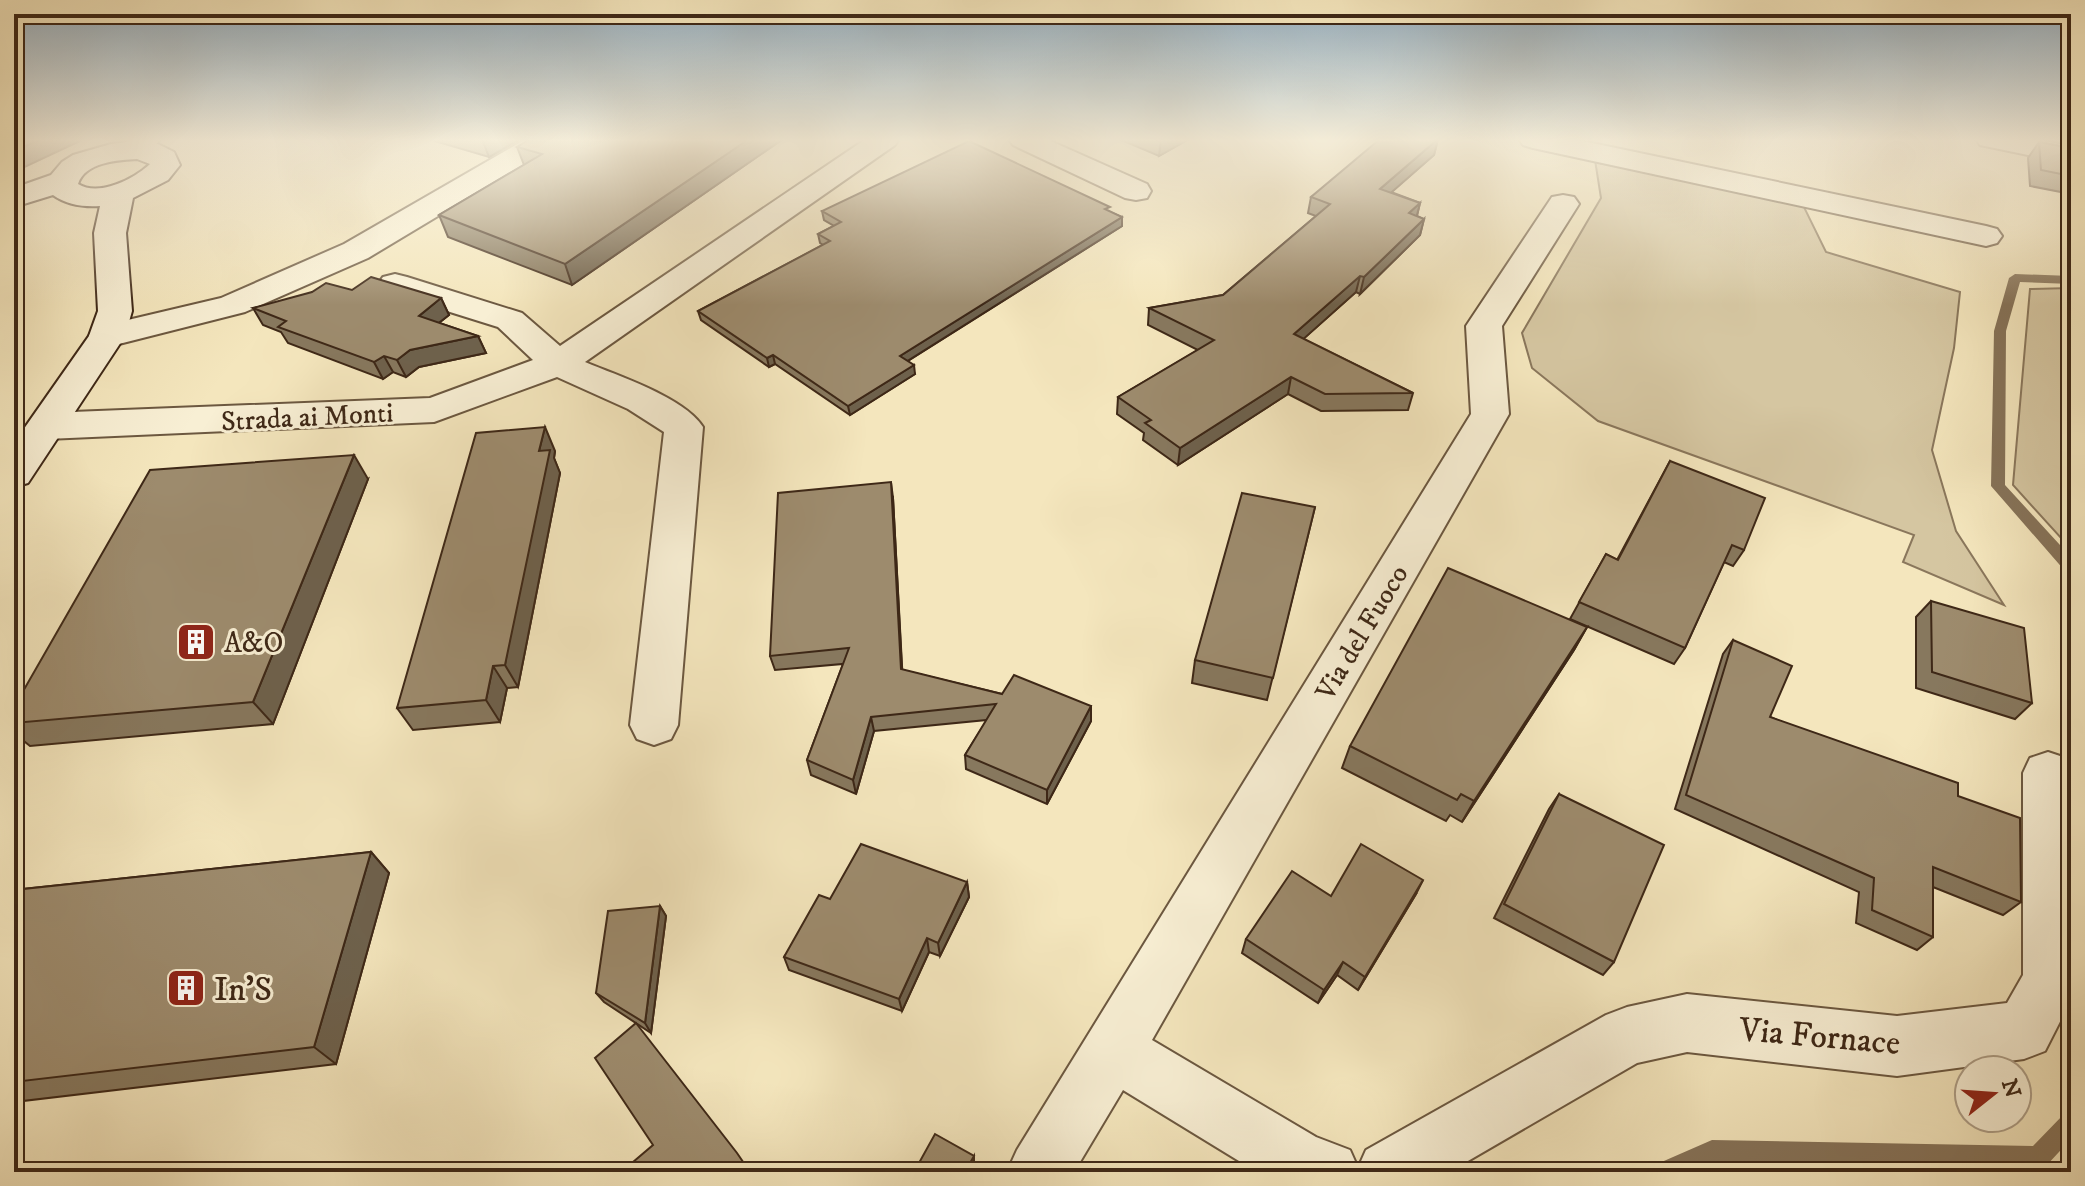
<svg xmlns="http://www.w3.org/2000/svg" width="2085" height="1186" viewBox="0 0 2085 1186" font-family="'IM FELL DW Pica',serif">
<style>
.green{fill:#d5c6a1;stroke:#8a775c;stroke-width:2}
.lines{fill:none;stroke-linecap:round;stroke-linejoin:round}
.stream{fill:#867359;fill-rule:evenodd}
.minor-casing{stroke:#6c5840;stroke-width:4}
.tertiary-casing{stroke:#6c5840;stroke-width:4}
.secondary-casing{stroke:#3e2817;stroke-width:4}
.minor{fill:#f8efd4;fill-rule:evenodd}
.tertiary{fill:#f8efd4;fill-rule:evenodd}
.secondary{fill:#f8efd4;fill-rule:evenodd}
.wall{fill:#87785e;stroke:#3e2817;stroke-width:2}
.shaded-wall{fill:#6e614c;stroke:#3e2817;stroke-width:2}
.building{fill:#9d8b6d;stroke:#3e2817;stroke-width:2}
.labels{text-anchor:middle;stroke-width:6;stroke-linejoin:round;paint-order:stroke}
.street-label{font-size:28px;fill:#3e2817;stroke:#f8efd4}
.poi-label{font-size:28px;fill:#3e2817;stroke:#f8efd4;text-anchor:start}
.near-poi-label{font-size:34px;fill:#3e2817;stroke:#f8efd4;text-anchor:start}
.near-street-label{font-size:34px;fill:#3e2817;stroke:#f8efd4}
</style>
<rect width="100%" height="100%" fill="#f4e6bd"/>
<filter id="stains"><feTurbulence type="fractalNoise" baseFrequency=".0025" numOctaves="4"/><feColorMatrix values="0 0 0 0 .2 0 0 0 0 .09 0 0 0 0 .02 0 0 0 .5 -.17"/></filter>
<radialGradient id="worn" r=".72"><stop offset=".6" stop-color="#630" stop-opacity="0"/><stop offset="1" stop-color="#630" stop-opacity=".3"/></radialGradient>
<g class="green">
<path d="M1595,160L1803,205L1826,252L1960,292L1954,348L1932,450L1956,531L2004,605L1903,562L1914,535L1598,421L1532,368L1522,333L1601,198Z"/>
<path d="M2071,288V549L2013,485L2030,289Z"/>
</g>
<g class="lines">
<g class="stream">
<path d="M2015,274L2071,276V284L2020,282L2006,331L2005,485L2071,557V573L2065,571L1991,486L1994,331L2009,278Z"/>
<path d="M2071,1112V1139L2046,1166L2038,1169L1713,1162L1691,1172H1654L1657,1164L1712,1140L2033,1146L2063,1115Z"/>
</g>
<g class="minor-casing">
<g id="minor">
<path d="M526,139H560L556,145L368,258L245,312L107,347L94,344L89,336L94,328L221,298L344,244Z"/>
<path d="M866,139H899L895,145L585,362C618,376 684,397 703,427L678,725L671,739L654,745L637,739L630,725L664,432L628,409L557,377L434,422L47,439L33,435L28,426L33,417L47,413L430,398L533,360L498,327L383,291L378,284L383,277L395,274L407,277L522,313L560,346Z"/>
<path d="M1009,139H1046L1147,184L1151,191L1147,198L1136,200L1125,198L1013,145Z"/>
<path d="M1519,139H1573L1986,226L1997,229L2002,236L1997,243L1986,246L1533,148L1523,145Z"/>
<path d="M1976,139H2033L2071,146V164L1980,145Z"/>
<path d="M1563,195L1574,197L1579,204L1502,326L1509,414L1152,1040L1316,1137L1350,1150L1358,1168L1366,1150L1606,1015L1627,1007L1687,994L1897,1016L2007,1003L2023,975V773L2030,758L2048,752L2066,758L2071,769V1000L2045,1051L2024,1059L1897,1076L1687,1052L1637,1063L1449,1172H1257L1123,1090L1074,1172H1007L1017,1150L1471,414L1466,326L1552,197Z"/>
</g>
</g>
<g class="tertiary-casing">
<path id="tertiary" d="M129,139H160C151,153 140,160 123,156L118,150Z"/>
</g>
<g class="secondary-casing">
<path id="secondary" d="M137,141L158,144L174,152L180,165L168,180L133,198L126,233L132,311L125,336L28,483L14,487V443L89,336L98,311L94,233L100,206C83,207 67,205 53,195L14,207V188L51,175L62,162L73,155L111,144ZM137,159L150,164C134,179 99,197 78,184C85,162 118,160 137,159Z"/>
</g>
<use href="#minor" class="minor"/>
<use href="#tertiary" class="tertiary"/>
<use href="#secondary" class="secondary"/>
</g>
<g class="wall">
<path d="M428,139H520L489,157Z"/>
<path d="M783,139L572,285L448,237L439,215L524,165L517,147Z"/>
<path d="M1119,139H1189L1159,156Z"/>
<path d="M1438,139L1434,155L1391,192L1420,203L1417,216L1424,219L1420,235L1360,294L1356,292L1303,339L1413,393L1408,410L1321,411L1288,394L1178,465L1143,440L1144,433L1117,414L1118,397L1198,350L1148,325L1149,308L1223,295L1316,216L1308,213L1311,197Z"/>
<path d="M2040,139H2071V145Z"/>
<path d="M2039,142L2071,148V194L2030,186L2028,158Z"/>
<path d="M822,211L1110,212L1122,217V226L908,361L915,374L850,415L775,364L769,367L701,320L698,311L823,245L820,243L818,234L834,226L824,220Z"/>
<path d="M352,290L441,298L449,315L439,323L478,336L486,353L419,367L406,377L393,372L383,379L288,343L281,332L263,325L253,308Z"/>
<path d="M555,451L554,458L560,473L518,687L507,688L500,722L413,730L397,708Z"/>
<path d="M1670,461L1744,550L1733,566L1724,562L1685,648L1674,664L1570,619L1606,554L1617,560Z"/>
<path d="M368,479L273,724L30,746L14,733V707Z"/>
<path d="M893,498L902,670L1002,694L1091,706V721L1047,804L966,769L965,755L987,720L874,731L856,794L811,775L807,760L843,664L775,670L770,656Z"/>
<path d="M1315,507L1267,700L1192,683L1195,660Z"/>
<path d="M1931,601L2032,703L2015,719L1916,688V617Z"/>
<path d="M1587,627L1574,650L1462,822L1450,815L1446,821L1342,768L1350,746Z"/>
<path d="M1733,640L1770,717L1958,796L2021,902L2003,915L1933,887V937L1917,950L1856,923L1859,892L1675,809L1723,654Z"/>
<path d="M1559,794L1614,962L1603,975L1494,918L1549,809Z"/>
<path d="M371,852L389,873L336,1064L14,1102V890Z"/>
<path d="M967,882L969,897L940,956L929,952L902,1011L789,970L784,957L830,899Z"/>
<path d="M1416,894L1358,990L1337,975L1318,1003L1242,953L1246,939L1331,896Z"/>
<path d="M660,906L666,916L651,1033L604,1002L596,993Z"/>
</g>
<g class="shaded-wall">
<path d="M41,139H84L14,172V151Z"/>
<path d="M482,139H520L489,157Z"/>
<path d="M749,139H783L572,285L565,264Z"/>
<path d="M1161,139H1189L1159,156Z"/>
<path d="M1438,139L1434,155L1377,205L1380,189Z"/>
<path d="M1420,203L1416,219L1409,213Z"/>
<path d="M1122,217V226L901,365L900,356Z"/>
<path d="M1424,219L1420,235L1360,294L1364,277Z"/>
<path d="M1360,276L1356,292L1290,351L1294,334Z"/>
<path d="M441,298L449,315L427,332L419,316Z"/>
<path d="M478,336L486,353L419,367L406,377L397,360L410,350Z"/>
<path d="M773,355L775,364L769,367L767,358Z"/>
<path d="M384,356L393,372L383,379L374,362Z"/>
<path d="M914,365L915,374L850,415L848,406Z"/>
<path d="M1291,377L1288,394L1178,465L1180,448Z"/>
<path d="M545,427L555,451L554,458L560,473L518,687L505,665L539,451Z"/>
<path d="M354,455L368,479L273,724L253,702Z"/>
<path d="M891,482L893,498L903,684L901,669Z"/>
<path d="M1587,627L1574,650L1462,822L1474,801Z"/>
<path d="M493,666L507,688L500,722L486,700Z"/>
<path d="M1091,706V721L1047,804V790Z"/>
<path d="M871,717L874,731L856,794L853,780Z"/>
<path d="M371,852L389,873L336,1064L314,1047Z"/>
<path d="M1423,880L1416,894L1358,990L1365,977Z"/>
<path d="M967,882L969,897L940,956L938,943Z"/>
<path d="M660,906L666,916L651,1033L645,1023Z"/>
<path d="M927,938L929,952L902,1011L899,999Z"/>
<path d="M1343,962L1337,975L1318,1003L1324,990Z"/>
<path d="M974,1156V1161L969,1172H965Z"/>
</g>
<g class="building">
<path d="M14,139H41L14,151Z"/>
<path d="M530,139H749L565,264L439,215L542,154L517,147Z"/>
<path d="M1380,139H1438L1380,189L1420,203L1409,213L1424,219L1364,277L1360,276L1294,334L1413,393L1325,394L1291,377L1180,448L1145,423L1151,420L1118,397L1214,340L1149,308L1223,295L1330,204L1311,197Z"/>
<path d="M969,141L1110,207L1105,209L1122,217L900,356L914,365L848,406L773,355L767,358L698,311L830,241L818,234L841,222L822,211Z"/>
<path d="M2039,142L2071,148V176L2041,170Z"/>
<path d="M371,277L441,298L419,316L478,336L410,350L397,360L384,356L374,362L278,327L286,321L253,308L312,292L326,283L352,290Z"/>
<path d="M545,427L539,451L550,450L505,665L493,666L486,700L397,708L476,433Z"/>
<path d="M354,455L253,702L14,723V707L150,470Z"/>
<path d="M1670,461L1765,498L1744,550L1732,545L1685,648L1579,602L1606,554L1618,560Z"/>
<path d="M891,482L901,669L1002,694L1014,675L1091,706L1047,790L965,755L996,704L871,717L853,780L807,760L849,648L770,656L778,493Z"/>
<path d="M1242,493L1315,507L1273,678L1195,660Z"/>
<path d="M1448,568L1587,627L1474,801L1461,794L1457,800L1350,746Z"/>
<path d="M1931,601L2024,628L2032,703L1932,672Z"/>
<path d="M1733,640L1792,666L1770,717L1958,783V796L2020,818L2021,902L1933,867V937L1872,910L1874,878L1686,795Z"/>
<path d="M1559,794L1664,845L1614,962L1504,904Z"/>
<path d="M861,844L967,882L938,943L927,938L899,999L784,957L819,895L830,899Z"/>
<path d="M1361,844L1423,880L1365,977L1343,962L1324,990L1246,939L1292,871L1331,896Z"/>
<path d="M371,852L314,1047L14,1082V890Z"/>
<path d="M660,906L645,1023L596,993L608,911Z"/>
<path d="M636,1023L737,1153L750,1172H628L626,1168L653,1145L595,1058Z"/>
<path d="M935,1134L974,1156L965,1172H914Z"/>
</g>
<linearGradient id="sky" x2="0" y2="1"><stop stop-color="#94aec0"/><stop offset="0.46" stop-color="#faf4e1"/><stop offset="1" stop-color="#faf4e1" stop-opacity="0"/></linearGradient>
<rect width="2085" height="305" fill="url(#sky)"/>
<defs>
<g id="building-square" transform="scale(2)"><rect x="-9" y="-9" width="18" height="18" rx="4" fill="#8f2418" stroke="#f8efd4"/><path d="M-4-6H4V6H1V3H-1V6H-4ZM-2.5-4.3h1.7v1.8h-1.7ZM.8-4.3h1.7v1.8H.8ZM-2.5-1h1.7V.8h-1.7ZM.8-1h1.7V.8H.8Z" fill="#fff"/></g>
</defs>
<g fill-rule="evenodd">
<use href="#building-square" x="196" y="642"/>
<use href="#building-square" x="186" y="988"/>
</g>
<g class="labels">
<g class="street-label">
<text transform="translate(307 416) rotate(-3)" y="10">Strada ai Monti</text>
<text transform="translate(1361 632) rotate(-59)" y="10">Via del Fuoco</text>
</g>
<g class="poi-label">
<text x="224" y="652">A&amp;O</text>
</g>
<g class="near-poi-label">
<text x="214" y="1000">In'S</text>
</g>
<g class="near-street-label">
<text transform="translate(1820 1035) rotate(5)" y="12">Via Fornace</text>
</g>
</g>
<rect width="2085" height="1186" fill="none" stroke="#f4e6bd" stroke-width="48"/>
<rect x="16" y="16" width="2053" height="1154" fill="none" stroke="#3e2817" stroke-width="4"/>
<rect x="24" y="24" width="2037" height="1138" fill="none" stroke="#3e2817" stroke-width="2"/>
<g transform="translate(1993 1094) rotate(73)"><circle r="38" fill="#f8efd4" stroke="#ae9f88" stroke-width="2"/>
<path d="M0-6L14 30L0 20L-14 30Z" fill="#8f2418"/>
<text y="-12" font-size="22" font-weight="bold" text-anchor="middle" fill="#3e2817">N</text>
</g>
<rect width="100%" height="100%" filter="url(#stains)"/>
<rect width="100%" height="100%" fill="url(#worn)"/>
</svg>
